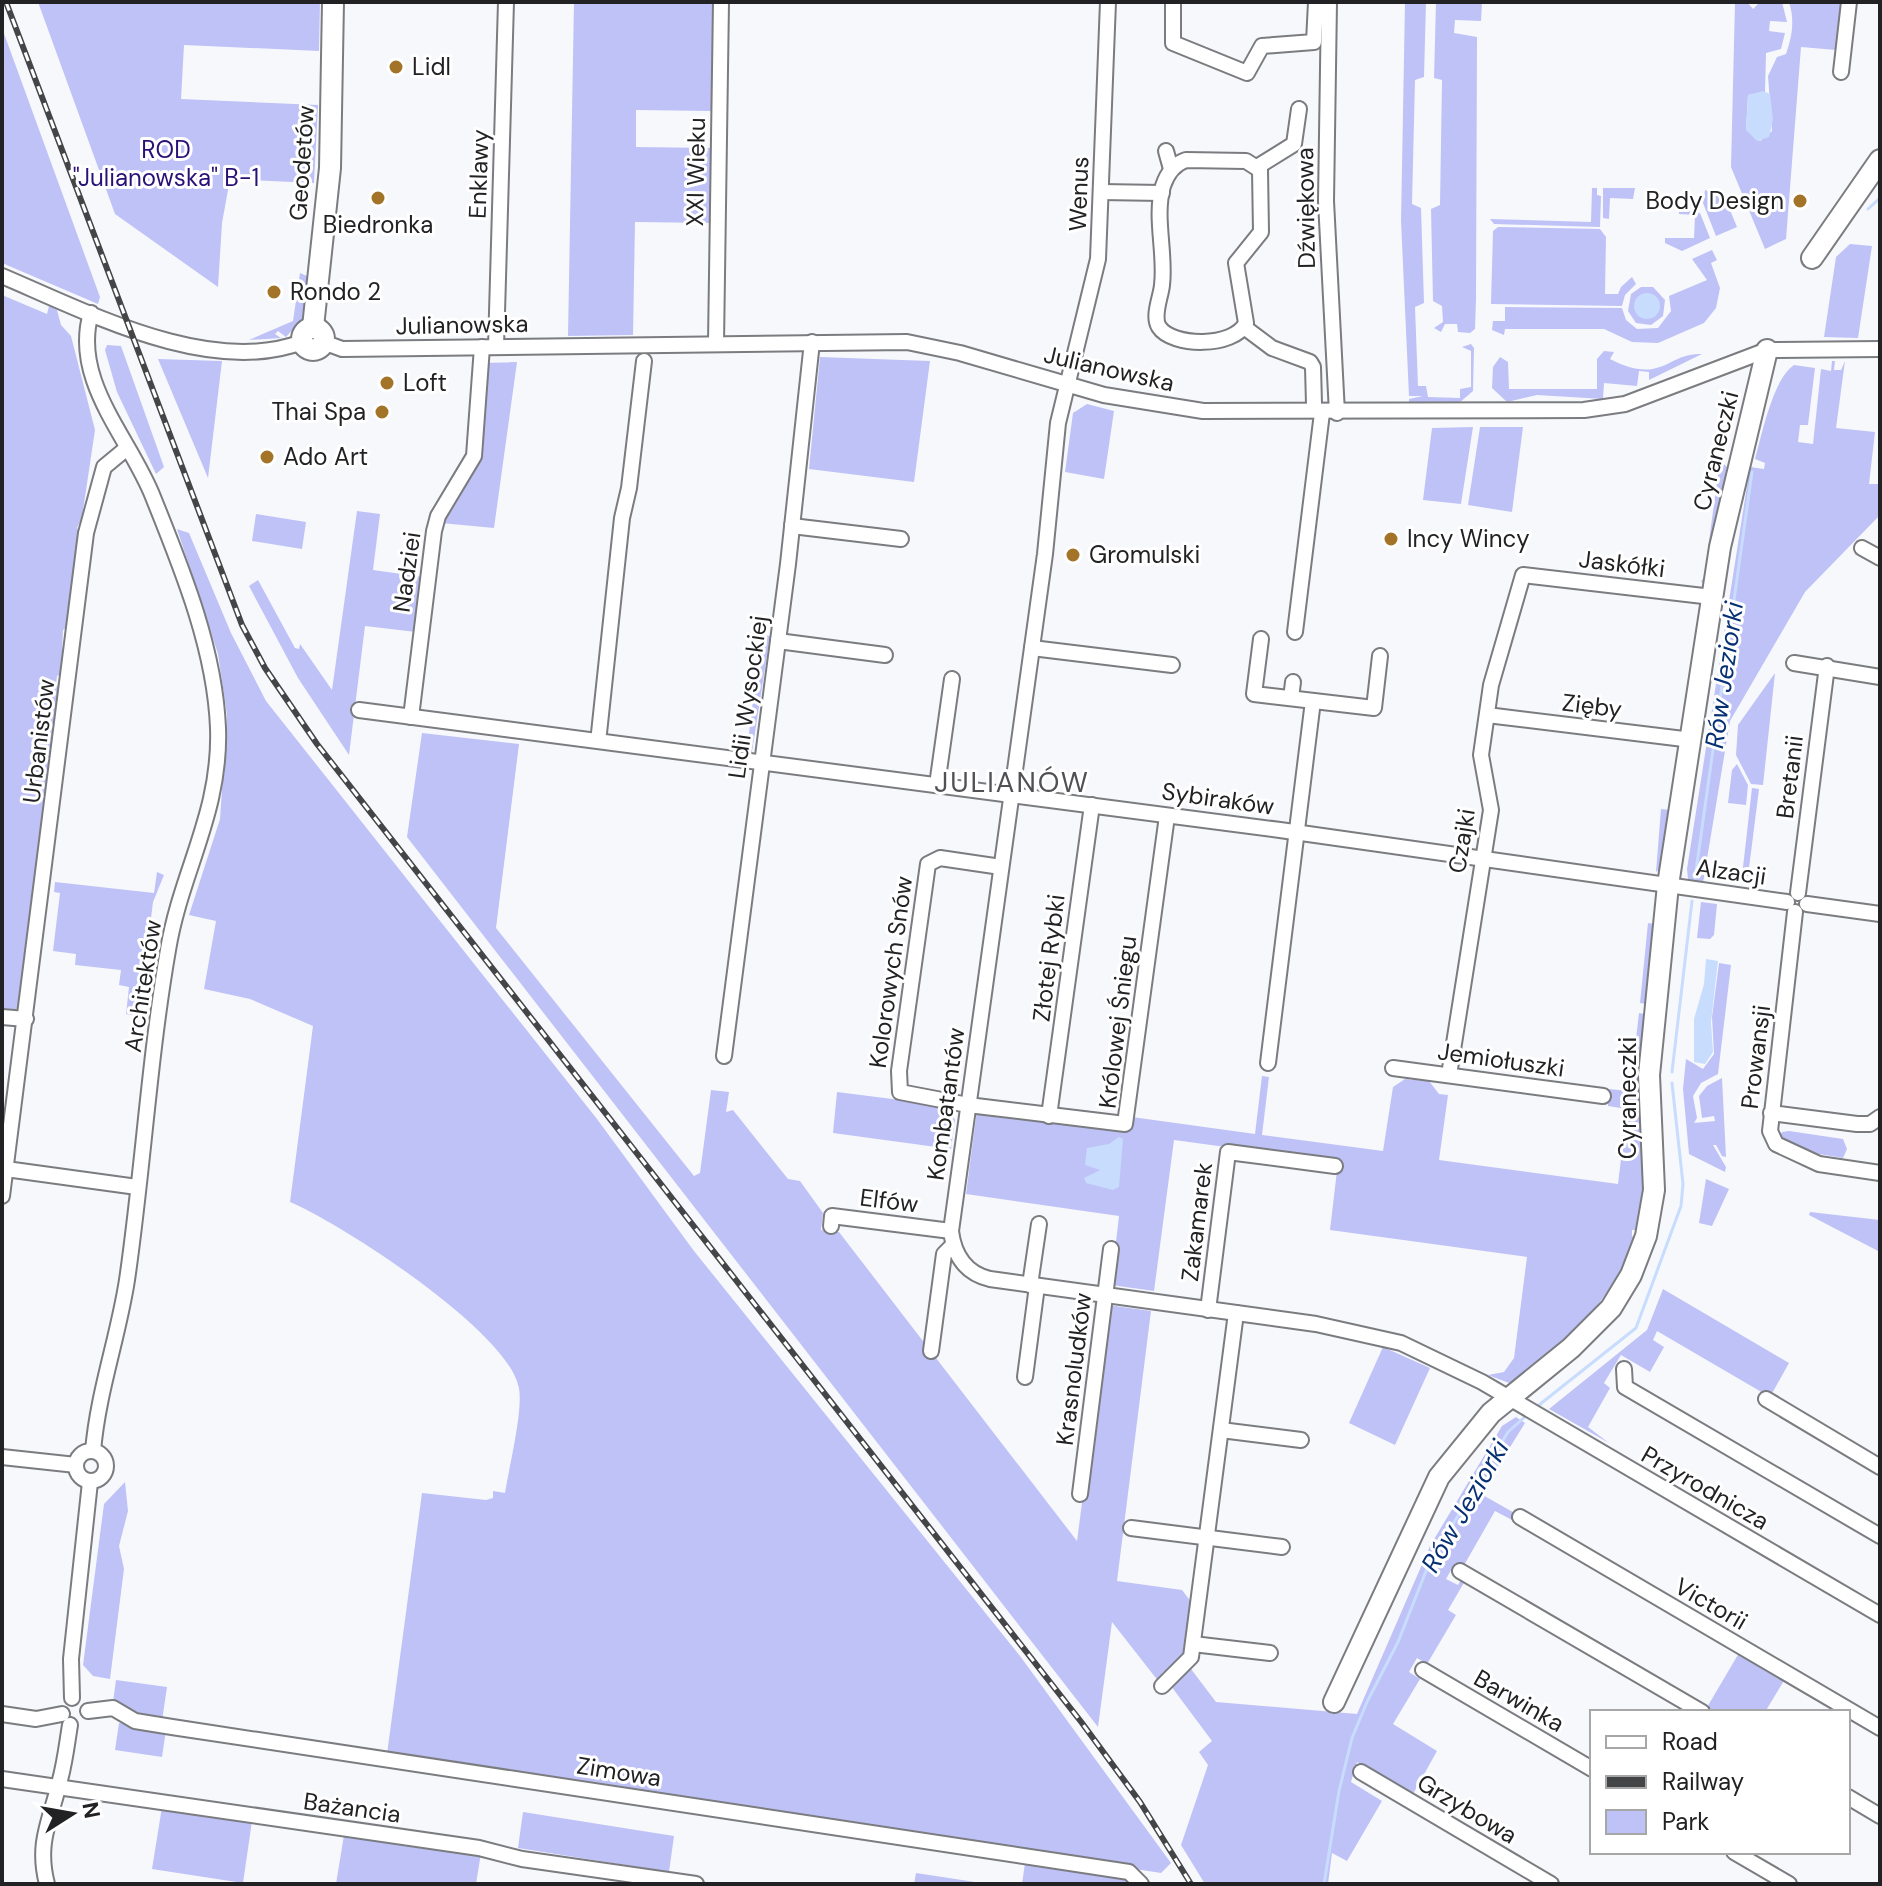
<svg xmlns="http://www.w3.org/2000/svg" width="1882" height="1886" viewBox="0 0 1882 1886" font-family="'DM Sans',sans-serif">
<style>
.green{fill:#bfc2f7}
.water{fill:#c8dcfe}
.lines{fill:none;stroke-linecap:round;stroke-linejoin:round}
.stream{stroke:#c8dcfe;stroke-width:3}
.street-casing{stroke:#7b7c7f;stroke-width:18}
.secondary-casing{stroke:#7b7c7f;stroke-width:24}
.street{stroke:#fff;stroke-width:14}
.secondary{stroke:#fff;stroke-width:20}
.rail-casing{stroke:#444547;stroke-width:6}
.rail{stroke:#fff;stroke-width:3;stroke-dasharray:9;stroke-linecap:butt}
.poi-dot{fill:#a37428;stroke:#fff;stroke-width:3}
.labels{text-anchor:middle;stroke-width:6;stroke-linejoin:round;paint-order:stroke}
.poi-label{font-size:24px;fill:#222224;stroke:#fff;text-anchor:start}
.park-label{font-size:24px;fill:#291178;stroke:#fff}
.street-label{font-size:24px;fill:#222224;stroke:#fff}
.water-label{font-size:26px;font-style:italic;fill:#063074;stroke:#fff}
.quarter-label{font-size:28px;letter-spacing:2px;fill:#515155;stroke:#fff}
</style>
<rect width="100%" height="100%" fill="#f7f8fc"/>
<g class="green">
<path d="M38,2H320L319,51L184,45L181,99L318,105L314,183L230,179L222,223L218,287L115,214Z"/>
<path d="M574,2H713L711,111L636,110V147L711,148L710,223L635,222L633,335L568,336Z"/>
<path d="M1405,2H1426L1424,77L1415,80L1412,204L1421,208L1424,303L1415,307L1418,386H1426L1428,397L1460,398V389L1471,387V351L1462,347L1471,344L1474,348L1473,391L1459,403L1409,404V399L1423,396H1409L1401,221Z"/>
<path d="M1436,2H1482L1481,21L1455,20L1454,33L1477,37L1476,298L1475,329L1470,333L1458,332L1457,324H1445L1441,332L1434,328L1443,322L1442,306L1433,301L1431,209L1440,205L1442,80L1434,78Z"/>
<path d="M1735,2H1747L1753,9L1760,2H1782L1787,22L1770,21L1769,31L1785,33L1781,49L1766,53L1765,92L1748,95L1746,130L1760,141L1772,131L1768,76L1777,57L1786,54C1792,36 1795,21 1789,2H1841L1836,50L1801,47L1786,239L1765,249L1731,167Z"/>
<path d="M2,28L100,297L98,304L2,263Z"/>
<path d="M1592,188H1597V195L1601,196L1600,227L1494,224L1490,219L1591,222Z"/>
<path d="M1603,188H1635L1633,199L1610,198L1609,219L1603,218Z"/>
<path d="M1705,190L1725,198L1737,227L1716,236L1703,203Z"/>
<path d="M1679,209L1700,213L1710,238L1682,251L1665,243V238H1694L1695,215L1679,214Z"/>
<path d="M1498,227L1600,229L1606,237L1605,294H1618L1621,287L1632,277L1636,284L1625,295L1622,306L1491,304L1493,231Z"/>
<path d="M1850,244L1872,246L1858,338L1824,337L1836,257Z"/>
<path d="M1712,250L1717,260L1711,263L1720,288L1716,308L1704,323L1658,343L1632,342L1604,329H1505L1504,335L1492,330L1493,321H1505V307L1622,308L1626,320L1637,329L1658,328L1671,311L1669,296L1707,280L1692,259Z"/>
<path d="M300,273L309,277L302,319L286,337L278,331L275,334L281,338L249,340L293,321Z"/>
<path d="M1641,287H1653L1665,300L1663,316L1651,325L1636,323L1628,311L1631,294Z"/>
<path d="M2,295L47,314L49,306L57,310L61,325L71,336L95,430L82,517L77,528L80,533L67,627L63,630L61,674L57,676L56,684L60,687L19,1007L14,1011L2,1009Z"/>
<path d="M107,345L121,346L164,467L156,474L117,392L105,350Z"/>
<path d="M1604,351L1614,352L1610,359C1663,386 1667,352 1702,354L1649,380V372L1639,371L1637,386L1604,383L1603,399L1537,395L1507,402L1492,388L1493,367L1500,357L1508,362L1509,389H1597V359Z"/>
<path d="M820,357L930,361L914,482L809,469Z"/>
<path d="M158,359L222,361L208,478Z"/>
<path d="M1832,361H1835L1834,370H1841L1845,361L1836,428L1875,432L1869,484H1880V515L1805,592L1730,721L1703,883L1688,879L1687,869L1750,467L1764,469L1765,463L1755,459C1762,434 1773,379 1794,365L1815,368L1808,425H1800L1798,442L1813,444L1821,369L1831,371Z"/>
<path d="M517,362L494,528L441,523L478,460L484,363Z"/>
<path d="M1087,404L1114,411L1104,479L1065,472L1073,413Z"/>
<path d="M1473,427L1461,504L1423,500L1432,428Z"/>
<path d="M1480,427H1523L1512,512L1468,505Z"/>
<path d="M1720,460L1727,467L1703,584L1701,581L1704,578Z"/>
<path d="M357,511L380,514L373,570L423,577L416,632L365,626L349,755L298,678L249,586L258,580L295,648L299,649L300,644L332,690Z"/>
<path d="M256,514L306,522L302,549L252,541Z"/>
<path d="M177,529L189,533L231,633L266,701L597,1119L694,1251L1020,1656L1171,1863L1161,1873L387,1754L422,1493L486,1500L493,1498V1491L505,1493C509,1468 523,1411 519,1389C511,1333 342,1224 290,1202L313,1026L250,999L204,989L216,921L189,915L220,819L227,715L218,654Z"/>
<path d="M761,635L770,636L752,752L747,750Z"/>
<path d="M1775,673L1763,785L1751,784L1736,755L1738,725Z"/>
<path d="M422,733L519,744L496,928L694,1176L700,1173L711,1090L729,1092L726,1112L733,1110L788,1179L800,1181L823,1213L821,1230L839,1232L1077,1541L1108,1305L1151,1311L1117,1581L1182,1590L1192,1603L1185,1656L1162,1673L1165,1678L1159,1682L1112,1622L1098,1727L407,837Z"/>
<path d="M1737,764L1748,785L1746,805L1728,803L1732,770Z"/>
<path d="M1752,788L1759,789L1748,876H1742Z"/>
<path d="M1661,809L1670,810L1661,868L1656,872Z"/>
<path d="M157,872L164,875L153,902L139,1016L126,1014L129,987L119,985L121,970L75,965L76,954L53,951L60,893L54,892L55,882L154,893Z"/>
<path d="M1701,902L1717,904L1714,935L1710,939L1697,938Z"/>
<path d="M1648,923L1654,924L1646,1004L1640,1003Z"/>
<path d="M1719,963L1731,965L1718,1074L1701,1083L1693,1096L1697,1118L1694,1123L1715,1121L1714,1116L1702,1118L1699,1096L1707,1086L1722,1078L1726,1157L1722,1156L1716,1145H1713L1726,1167L1725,1172L1689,1154L1683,1089L1686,1059L1703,1069L1714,1054L1712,1017Z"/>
<path d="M1639,1013L1645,1014L1639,1093L1643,1193L1637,1230H1632V1236L1635,1238C1612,1299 1566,1349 1509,1383L1488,1375L1504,1372L1514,1358L1527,1257L1330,1230L1338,1162L1174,1140L1154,1291L1111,1285L1119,1216L966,1194L977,1110L1130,1131L1132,1117L1255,1134L1262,1076L1269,1077L1262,1135L1383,1151L1393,1087L1405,1079L1429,1081L1439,1094L1448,1095L1439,1160L1618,1184L1627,1109L1608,1106V1089L1630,1091Z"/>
<path d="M837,1092L948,1106L955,1120L951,1149L833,1133Z"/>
<path d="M1789,1131L1843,1139L1847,1149L1843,1158L1813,1153L1780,1136L1782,1132Z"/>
<path d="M1706,1179L1729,1189L1712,1226L1699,1223Z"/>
<path d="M1810,1212L1880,1220V1252L1809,1215Z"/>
<path d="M1663,1289L1789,1363L1770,1397L1657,1331L1653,1340L1664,1347L1650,1372L1621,1355L1604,1383L1610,1388L1588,1427L1609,1443L1549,1409L1647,1330Z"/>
<path d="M1383,1347L1430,1368L1395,1445L1349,1423Z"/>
<path d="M1516,1417L1525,1423L1481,1494L1518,1515L1514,1521L1495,1511L1463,1567L1455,1563L1446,1579L1458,1585L1462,1578L1465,1581L1448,1610L1456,1615L1427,1664L1417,1658L1409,1672L1420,1679L1393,1724L1437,1751L1413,1794L1357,1762L1351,1782L1382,1801L1347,1861L1332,1853L1328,1884H1205L1181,1845L1208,1765L1199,1752L1212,1741L1171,1686L1191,1669L1216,1702L1357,1714L1430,1546L1502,1426Z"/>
<path d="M125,1482L128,1511L119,1546L124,1569L110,1679L93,1676L83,1665L104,1504Z"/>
<path d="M1739,1653L1785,1679L1765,1712H1711L1706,1709Z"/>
<path d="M116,1680L167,1687L162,1721L133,1716L126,1707L113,1702Z"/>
<path d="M119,1723L166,1730L162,1757L115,1750Z"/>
<path d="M162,1807L252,1821L243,1883L152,1869Z"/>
<path d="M523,1812L674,1836L669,1872L518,1848Z"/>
<path d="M344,1835L481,1853L476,1884H336Z"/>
<path d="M1025,1863L1125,1875L1134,1884H1022Z"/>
<path d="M916,1873L988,1884H914Z"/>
</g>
<g class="water">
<path d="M1763,91L1770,94L1773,120L1769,137L1757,141L1746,130L1748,95Z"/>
<circle cx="1647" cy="306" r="13"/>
<path d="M1706,959L1718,961L1711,1022L1713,1052L1705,1064L1694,1062V1019L1704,984Z"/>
<path d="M1119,1137L1123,1139L1119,1187L1113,1190L1086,1183L1084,1178L1100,1170L1085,1165L1087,1148L1109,1144Z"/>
</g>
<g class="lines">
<g class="stream">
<path d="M1868,209L1880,198"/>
<path d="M1695,878L1752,472"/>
<path d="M1672,1072L1692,901"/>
<path d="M1534,1409L1636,1328L1681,1206L1683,1184L1672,1083"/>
<path d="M1324,1884L1339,1791L1352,1738L1367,1702L1398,1642L1428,1566L1508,1432L1528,1414"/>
</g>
<g class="street-casing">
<g id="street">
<path d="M1108,2L1098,259L1058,423L1045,554L951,1231C954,1255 965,1273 990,1279L1316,1324L1401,1343L1482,1382L1880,1615"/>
<path d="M1173,2V43L1247,73L1262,46L1314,42L1316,2"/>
<path d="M1329,2L1326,201L1337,413"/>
<path d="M1841,72L1849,2"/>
<path d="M1166,151L1171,169"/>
<path d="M1186,160L1246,161L1260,170L1261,232L1236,263L1246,323C1234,348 1172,347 1159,327C1152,316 1161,297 1162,285C1166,254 1154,217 1163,186C1167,174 1174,164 1186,160Z"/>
<path d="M1257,167L1294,144L1299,109"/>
<path d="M1101,192L1162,193"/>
<path d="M2,276C87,312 210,377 302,342"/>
<path d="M91,313C71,381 130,438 153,497C182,569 215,649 218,728C221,813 181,871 168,950C149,1059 143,1170 127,1280C118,1338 98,1392 93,1451"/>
<path d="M1244,327L1272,348L1310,362L1313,367L1314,404"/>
<path d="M323,342L342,349L907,342L960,353L1104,395L1203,411L1584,410L1625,404L1767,350L1880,349"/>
<path d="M716,343L721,2"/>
<path d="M496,347L506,2"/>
<path d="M792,526L901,539"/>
<path d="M1862,548L1880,558"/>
<path d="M1295,632L1322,413"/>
<path d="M1261,639L1254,694L1374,708L1380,656"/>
<path d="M778,641L885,655"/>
<path d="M1032,648L1172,665"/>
<path d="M1794,663L1880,677"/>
<path d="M1291,698L1293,682"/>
<path d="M359,710L1280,830L1787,902"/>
<path d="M1487,715L1692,740"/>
<path d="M411,717L434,531L438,516L474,456L482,347"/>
<path d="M599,733L622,518L629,488L644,361"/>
<path d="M937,785L952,679"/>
<path d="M1001,867L940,858L928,864L899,1071L900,1092L968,1105L1125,1124L1167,816"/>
<path d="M1798,893L1827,666"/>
<path d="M1807,904L1880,914"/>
<path d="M1795,912L1770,1131L1776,1144L1819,1164L1880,1173"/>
<path d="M2,1017L26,1019"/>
<path d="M724,1056L788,564L812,342"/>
<path d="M1268,1063L1313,701"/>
<path d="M1393,1068L1603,1096"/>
<path d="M1449,1075L1491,810L1481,755L1491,685L1523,575L1712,597"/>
<path d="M1771,1113L1857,1124H1870L1880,1117"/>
<path d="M1049,1116L1092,805"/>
<path d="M6,1169L137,1187"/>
<path d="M2,1196L86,533L104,467L127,448"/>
<path d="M831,1226L832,1216L951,1231"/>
<path d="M1030,1285L1039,1224"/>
<path d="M1208,1310L1228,1152L1335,1166"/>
<path d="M931,1351L944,1254L953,1245"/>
<path d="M1624,1369L1625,1387L1880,1536"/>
<path d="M1025,1377L1037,1286"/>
<path d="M1766,1399L1880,1467"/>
<path d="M1221,1430L1301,1440"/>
<circle cx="91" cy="1466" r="15"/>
<path d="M2,1457L76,1465"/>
<path d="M1080,1494L1111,1249"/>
<path d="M1520,1517L1880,1728"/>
<path d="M1131,1528L1282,1547"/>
<path d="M1460,1571L1702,1712"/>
<path d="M1193,1644L1270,1653"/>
<path d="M1423,1670L1592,1769"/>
<path d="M1162,1686L1191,1657L1236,1313"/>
<path d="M72,1698L71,1659L90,1482"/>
<path d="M88,1711L113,1708L135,1721L172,1727L1129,1872L1141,1884"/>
<path d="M2,1714L36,1719L62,1714"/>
<path d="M1361,1772L1551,1884"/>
<path d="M2,1779L479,1848L522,1859L696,1884"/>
<path d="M1848,1797L1880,1816"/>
<path d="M1734,1852L1789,1884"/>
<path d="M47,1884C36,1842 51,1819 60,1780C65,1762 67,1743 70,1725"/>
</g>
</g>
<g class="secondary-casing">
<g id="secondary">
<path d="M1812,258L1880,160"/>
<path d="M313,327L330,168L333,2"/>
<circle cx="313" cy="339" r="11"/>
<path d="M1334,1702L1439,1477L1491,1413L1571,1348L1611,1308L1631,1275L1646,1236L1654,1190L1649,1075L1668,885L1720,547L1767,350"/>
</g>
</g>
<use href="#street" class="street"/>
<use href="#secondary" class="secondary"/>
<g class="rail-casing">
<path id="rail" d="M6,2L242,625L265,668L317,744L1082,1723L1140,1802L1191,1884"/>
</g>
<use href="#rail" class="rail"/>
</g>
<g class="poi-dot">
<circle cx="396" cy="67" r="8"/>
<circle cx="378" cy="198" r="8"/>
<circle cx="1800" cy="201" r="8"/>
<circle cx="274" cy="292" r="8"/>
<circle cx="387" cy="383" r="8"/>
<circle cx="382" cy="412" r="8"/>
<circle cx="267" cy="457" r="8"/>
<circle cx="1391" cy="539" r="8"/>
<circle cx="1073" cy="555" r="8"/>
</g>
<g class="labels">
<g class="poi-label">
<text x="412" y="75">Lidl</text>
<text x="1784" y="209" text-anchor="end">Body Design</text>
<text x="378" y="233" text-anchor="middle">Biedronka</text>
<text x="290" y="300">Rondo 2</text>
<text x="403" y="391">Loft</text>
<text x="366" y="420" text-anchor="end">Thai Spa</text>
<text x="283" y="465">Ado Art</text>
<text x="1407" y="547">Incy Wincy</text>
<text x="1089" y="563">Gromulski</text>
</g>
<g class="park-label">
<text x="166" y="158">ROD<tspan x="166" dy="28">"Julianowska" B-1</tspan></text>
</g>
<g class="street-label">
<text transform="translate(302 163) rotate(-86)" y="8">Geodetów</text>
<text transform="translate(696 172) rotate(-89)" y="8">XXI Wieku</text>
<text transform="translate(479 174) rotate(-88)" y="8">Enklawy</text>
<text transform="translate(1079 194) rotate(-88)" y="8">Wenus</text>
<text transform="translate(1306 208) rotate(-91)" y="8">Dźwiękowa</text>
<text transform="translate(462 325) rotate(-1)" y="8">Julianowska</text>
<text transform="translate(1109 369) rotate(13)" y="8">Julianowska</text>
<text transform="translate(1716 451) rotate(-76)" y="8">Cyraneczki</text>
<text transform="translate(1622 564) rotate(7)" y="8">Jaskółki</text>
<text transform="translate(407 572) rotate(-82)" y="8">Nadziei</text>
<text transform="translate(748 697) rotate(-82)" y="8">Lidii Wysockiej</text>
<text transform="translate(1592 706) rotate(7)" y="8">Zięby</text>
<text transform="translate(39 741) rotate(-83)" y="8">Urbanistów</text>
<text transform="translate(1790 777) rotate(-83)" y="8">Bretanii</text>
<text transform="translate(1218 799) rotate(8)" y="8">Sybiraków</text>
<text transform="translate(1462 841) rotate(-81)" y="8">Czajki</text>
<text transform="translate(1731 872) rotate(8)" y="8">Alzacji</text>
<text transform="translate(1049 958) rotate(-83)" y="8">Złotej Rybki</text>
<text transform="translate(891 972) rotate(-82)" y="8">Kolorowych Snów</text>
<text transform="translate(143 986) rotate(-81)" y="8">Architektów</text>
<text transform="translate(1118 1022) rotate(-83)" y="8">Królowej Śniegu</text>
<text transform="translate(1756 1057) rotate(-83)" y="8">Prowansji</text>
<text transform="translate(1501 1060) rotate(8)" y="8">Jemiołuszki</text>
<text transform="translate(1628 1098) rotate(-90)" y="8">Cyraneczki</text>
<text transform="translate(946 1104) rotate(-82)" y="8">Kombatantów</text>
<text transform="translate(889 1201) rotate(7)" y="8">Elfów</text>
<text transform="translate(1197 1222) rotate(-83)" y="8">Zakamarek</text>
<text transform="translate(1074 1369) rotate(-83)" y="8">Krasnoludków</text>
<text transform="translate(1705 1488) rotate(30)" y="8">Przyrodnicza</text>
<text transform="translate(1711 1604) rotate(30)" y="8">Victorii</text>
<text transform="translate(1519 1701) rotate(30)" y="8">Barwinka</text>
<text transform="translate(619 1772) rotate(9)" y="8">Zimowa</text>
<text transform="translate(352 1808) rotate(8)" y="8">Bażancia</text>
<text transform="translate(1467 1809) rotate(31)" y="8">Grzybowa</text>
</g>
<g class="water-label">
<text transform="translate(1724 675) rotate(-82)" y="9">Rów Jeziorki</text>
<text transform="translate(1465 1506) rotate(-60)" y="9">Rów Jeziorki</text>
</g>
<g class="quarter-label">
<text x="1012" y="792">JULIANÓW</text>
</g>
</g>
<rect width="1882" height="1886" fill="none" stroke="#222224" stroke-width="8"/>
<rect x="1590" y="1710" width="260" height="144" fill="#ffffff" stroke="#a7a7a7" stroke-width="2"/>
<rect x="1606" y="1736" width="40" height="12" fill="#ffffff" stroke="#a7a7a7" stroke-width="2"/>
<text x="1662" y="1750" font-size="24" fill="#222224">Road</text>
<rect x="1606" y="1776" width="40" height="12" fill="#444547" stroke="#a7a7a7" stroke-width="2"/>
<text x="1662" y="1790" font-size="24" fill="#222224">Railway</text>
<rect x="1606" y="1810" width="40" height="24" fill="#bfc2f7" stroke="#a7a7a7" stroke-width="2"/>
<text x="1662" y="1830" font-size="24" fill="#222224">Park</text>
<g transform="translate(72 1814) rotate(79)" stroke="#ffffff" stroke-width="6" paint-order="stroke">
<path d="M0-6L14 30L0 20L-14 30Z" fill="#222224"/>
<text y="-12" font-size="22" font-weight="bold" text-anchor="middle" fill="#222224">N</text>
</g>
</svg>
